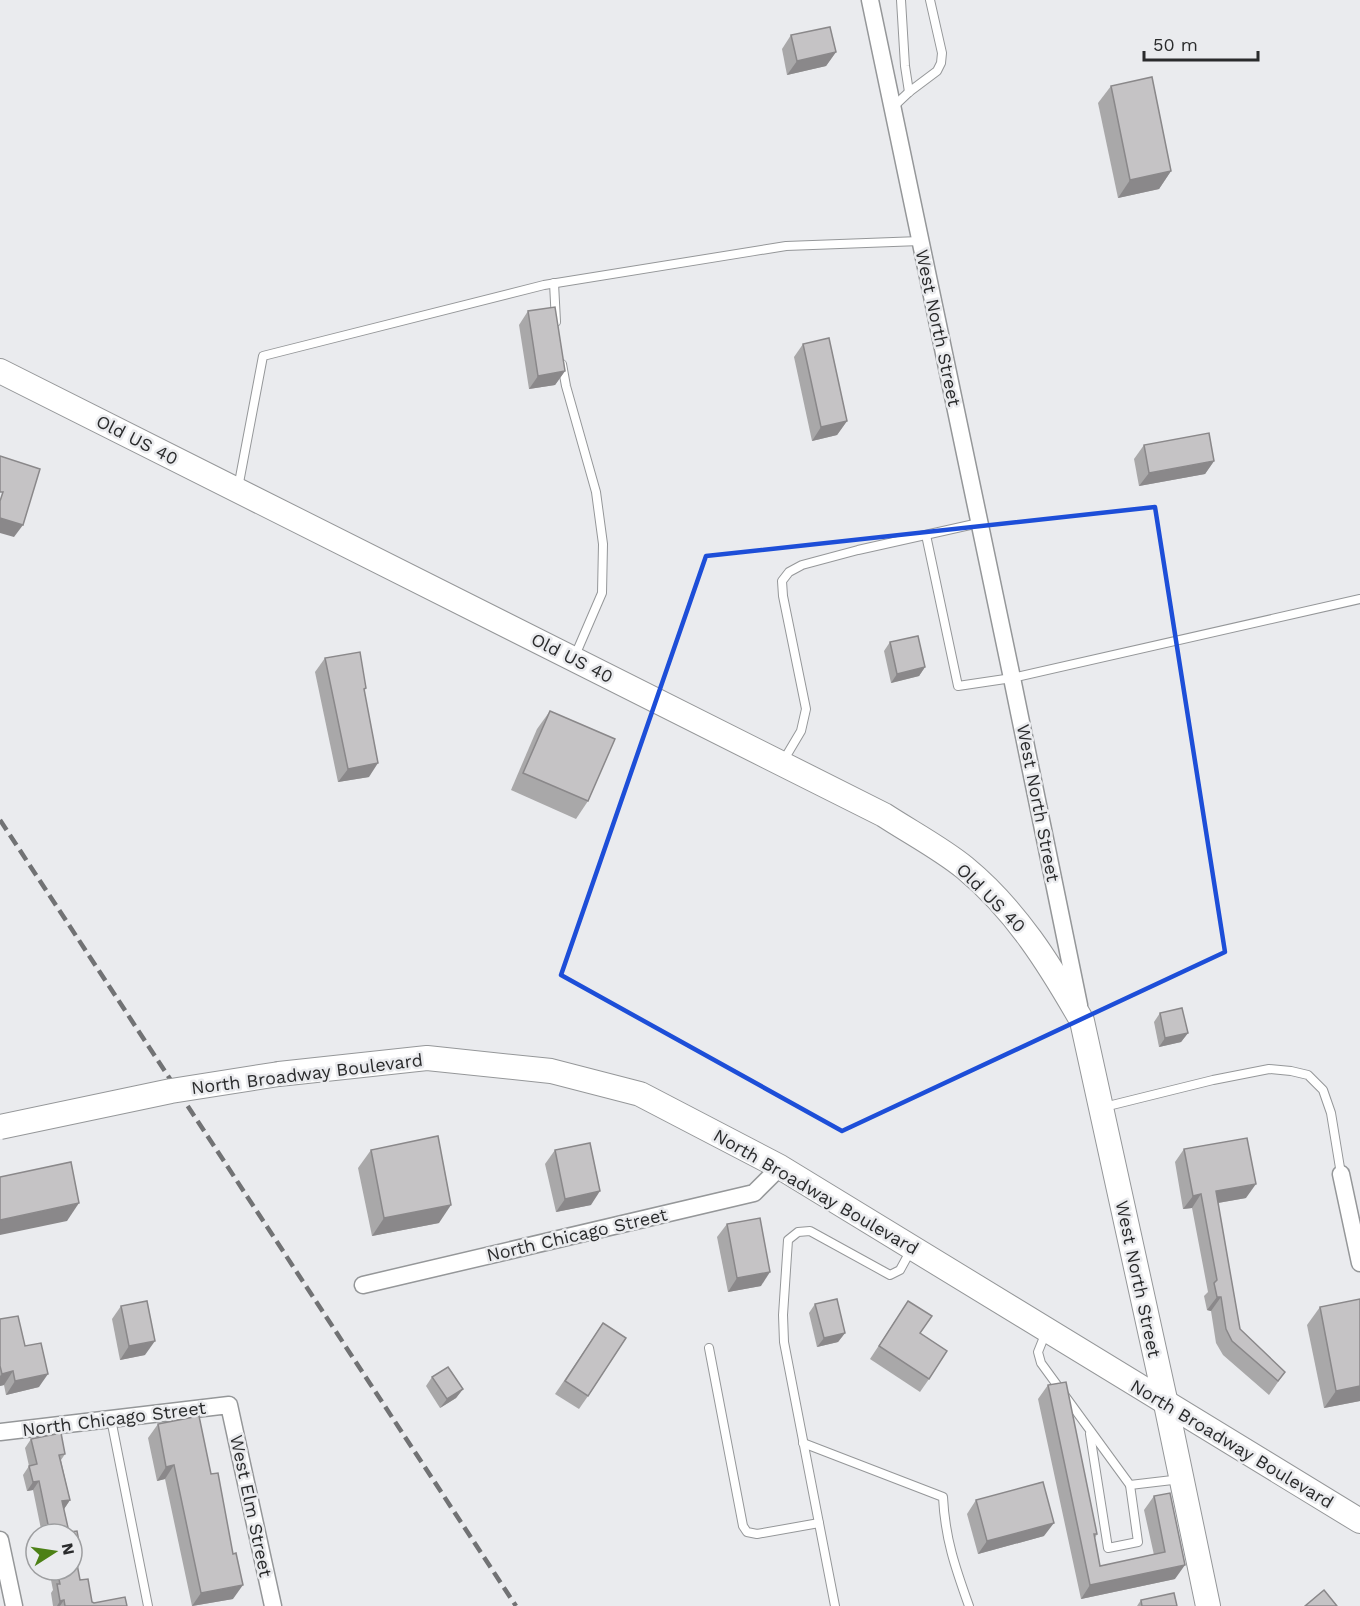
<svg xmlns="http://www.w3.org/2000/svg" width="1360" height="1606" viewBox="0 0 1360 1606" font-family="'Work Sans',sans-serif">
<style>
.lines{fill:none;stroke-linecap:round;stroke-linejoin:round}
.lane-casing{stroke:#959799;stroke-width:10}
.street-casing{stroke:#959799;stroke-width:19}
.secondary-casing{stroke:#959799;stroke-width:26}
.lane{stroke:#fff;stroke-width:8}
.street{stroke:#fff;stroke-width:16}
.secondary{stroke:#fff;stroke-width:24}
.rail{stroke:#717274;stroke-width:4.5;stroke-dasharray:12 6;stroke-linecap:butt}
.secondary-bridge-casing{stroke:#959799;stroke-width:26;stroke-linecap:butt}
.secondary-bridge{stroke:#fff;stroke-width:24}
.wall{fill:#a9a8a9}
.shaded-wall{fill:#8a888a}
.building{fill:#c5c3c5;stroke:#8a888a;stroke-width:1.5}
.marked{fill:none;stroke:#1d4ed8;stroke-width:4.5;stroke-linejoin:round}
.labels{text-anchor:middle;stroke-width:5;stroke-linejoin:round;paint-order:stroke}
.street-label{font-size:18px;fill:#2a2b2c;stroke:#eaebee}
</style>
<rect width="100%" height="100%" fill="#eaebee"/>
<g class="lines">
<g class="lane-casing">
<g id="lane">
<path d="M901,0L905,66L909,92"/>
<path d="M892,108L909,92L937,71L941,63L942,53L930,0"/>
<path d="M554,283L556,322"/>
<path d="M562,364L566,386L596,492L603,544L602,593L574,658"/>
<path d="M238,488L263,356L544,285L786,246L920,241"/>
<path d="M926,535L958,686L1012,678L1360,599"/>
<path d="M782,763L801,731L806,709L783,596L782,581L789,572L802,565L858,550L979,523"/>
<path d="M1104,1107L1213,1080L1269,1069L1291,1071L1308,1075L1323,1090L1331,1113L1341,1174"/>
<path d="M1046,1332L1038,1352L1041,1363L1130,1485L1181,1479"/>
<path d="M709,1348L743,1526L747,1532L757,1534L819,1523"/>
<path d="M111,1419L148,1606"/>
<path d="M1090,1434L1108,1548L1138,1542L1130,1485"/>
<path d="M803,1443L943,1497C945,1538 955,1567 969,1606"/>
<path d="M835,1606L784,1342L783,1315L788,1240L798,1232L810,1231L890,1275L900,1270L912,1248"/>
</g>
</g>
<g class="street-casing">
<g id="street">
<path d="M870,0L1012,678L1079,1005"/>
<path d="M1341,1174L1360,1263"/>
<path d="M363,1285L754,1193L780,1167"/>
<path d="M0,1432L229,1405L273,1606"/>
<path d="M0,1540L14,1606"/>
</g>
</g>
<g class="secondary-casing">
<g id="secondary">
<path d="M0,371L884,815C910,832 942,849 965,868C1016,910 1050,965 1082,1021L1166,1404L1208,1606"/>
<path d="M279,1074L427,1058L551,1071L640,1094L780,1167L1360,1521"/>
</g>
</g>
<use href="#lane" class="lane"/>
<use href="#street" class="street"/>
<use href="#secondary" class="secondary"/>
<path class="rail" d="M0,820L516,1606"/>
<g class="secondary-bridge-casing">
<path id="secondary-bridge" d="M0,1127L171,1091L279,1074"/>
</g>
<use href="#secondary-bridge" class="secondary-bridge"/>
</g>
<g class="wall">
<path d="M791,35L836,52L826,66L787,75L782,49Z"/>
<path d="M1111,86L1171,171L1159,189L1118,198L1098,103Z"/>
<path d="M528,311L565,371L555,385L529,389L519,325Z"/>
<path d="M803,344L847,421L837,435L812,441L794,357Z"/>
<path d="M1144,445L1214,461L1205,474L1139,486L1134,459Z"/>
<path d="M890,642L925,667L919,676L891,683L884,651Z"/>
<path d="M325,658L364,691L369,777L338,782L315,672Z"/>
<path d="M550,711L588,801L576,819L511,790L537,729Z"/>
<path d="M1160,1013L1188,1033L1181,1042L1159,1047L1154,1022Z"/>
<path d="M1184,1149L1246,1198L1218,1203L1240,1329L1285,1372L1269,1395L1223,1355L1216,1343L1211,1311L1207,1310L1204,1296L1208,1292L1192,1208L1183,1209L1175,1162Z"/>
<path d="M371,1150L439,1223L372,1236L358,1168Z"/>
<path d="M555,1150L591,1205L556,1212L545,1164Z"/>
<path d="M727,1224L761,1286L728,1292L717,1237Z"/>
<path d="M908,1301L920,1333L929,1379L920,1392L870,1359Z"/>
<path d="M815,1304L845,1333L838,1342L817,1347L809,1313Z"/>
<path d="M121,1306L145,1355L120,1360L112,1319Z"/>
<path d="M1320,1307L1360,1401L1324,1408L1307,1325Z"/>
<path d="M0,1319L25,1346L39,1387L6,1395L4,1385L0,1386Z"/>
<path d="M603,1323L588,1396L579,1409L555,1394Z"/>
<path d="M432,1377L463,1389L456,1398L440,1408L426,1386Z"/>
<path d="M1048,1385L1097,1534L1095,1538L1100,1566L1154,1555L1144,1510L1154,1496L1175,1579L1081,1599L1038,1399Z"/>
<path d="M158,1424L211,1474L233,1554V1599L192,1606L165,1479L157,1481L148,1438Z"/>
<path d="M61,1433L65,1454L61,1460L70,1500L64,1509L69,1532L77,1531L80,1547L75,1554L80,1580L88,1579L92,1602L94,1603L125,1597L127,1606H53L51,1593L53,1590L49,1570H72V1534H42L33,1490L27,1491L23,1475L29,1466L25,1448L31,1439Z"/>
<path d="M976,1500L1044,1536L978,1554L967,1514Z"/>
<path d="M1141,1600L1177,1606H1137Z"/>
</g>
<g class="shaded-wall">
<path d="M836,52L826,66L787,75L797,61Z"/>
<path d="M1171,171L1159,189L1118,198L1130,180Z"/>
<path d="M565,371L555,385L529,389L538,376Z"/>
<path d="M847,421L837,435L812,441L821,427Z"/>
<path d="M1214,461L1205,474L1139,486L1149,473Z"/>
<path d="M0,518L23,525L14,537L0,533Z"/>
<path d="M925,667L919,676L891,683L897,674Z"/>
<path d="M378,763L369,777L338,782L348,769Z"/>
<path d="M1188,1033L1181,1042L1159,1047L1165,1038Z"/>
<path d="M1256,1184L1246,1198L1206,1205L1216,1191Z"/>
<path d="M600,1191L591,1205L556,1212L565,1199Z"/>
<path d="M1201,1194L1192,1208L1183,1209L1193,1196Z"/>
<path d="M79,1203L67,1221L0,1235V1220Z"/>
<path d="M451,1205L439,1223L372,1236L384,1218Z"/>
<path d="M770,1272L761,1286L728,1292L737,1278Z"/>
<path d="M1217,1297H1221L1211,1311L1207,1310Z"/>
<path d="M845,1333L838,1342L817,1347L824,1338Z"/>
<path d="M155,1341L145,1355L120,1360L129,1346Z"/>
<path d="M13,1371L4,1385L0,1386V1376L2,1374Z"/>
<path d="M48,1374L39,1387L6,1395L15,1381Z"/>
<path d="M1360,1386V1401L1324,1408L1336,1391Z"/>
<path d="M463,1389L456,1398L440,1408L447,1399Z"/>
<path d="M174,1465L165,1479L157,1481L166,1467Z"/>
<path d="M39,1481L33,1490L27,1491L33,1482Z"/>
<path d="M70,1500L64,1509L62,1501Z"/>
<path d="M1054,1523L1044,1536L978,1554L987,1541Z"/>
<path d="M80,1547L73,1556L74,1548Z"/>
<path d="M1185,1565L1175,1579L1081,1599L1090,1585Z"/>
<path d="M243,1585L233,1599L192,1606L201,1593Z"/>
<path d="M64,1600L60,1606H57L60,1601Z"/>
</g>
<g class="building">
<path d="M830,27L836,52L797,61L791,35Z"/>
<path d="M1152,77L1171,171L1130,180L1111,86Z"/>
<path d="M555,307L565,371L538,376L528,311Z"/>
<path d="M829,338L847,421L821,427L803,344Z"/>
<path d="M1209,433L1214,461L1149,473L1144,445Z"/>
<path d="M0,456L40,469L23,525L0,518V501L3,492H0Z"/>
<path d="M918,636L925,667L897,674L890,642Z"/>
<path d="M360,652L366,688L364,689L378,763L348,769L325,658Z"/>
<path d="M550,711L615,739L588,801L523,773Z"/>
<path d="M1182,1008L1188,1033L1165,1038L1160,1013Z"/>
<path d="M438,1136L451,1205L384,1218L371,1150Z"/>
<path d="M1247,1138L1256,1184L1216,1191L1240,1329L1285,1372L1278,1381L1232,1341L1226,1329L1221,1297H1217L1214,1283L1217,1280L1201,1194L1193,1196L1184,1149Z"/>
<path d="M590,1143L600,1191L565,1199L555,1150Z"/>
<path d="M71,1162L79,1203L0,1220V1177Z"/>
<path d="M760,1218L770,1272L737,1278L727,1224Z"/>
<path d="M837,1299L845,1333L824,1338L815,1304Z"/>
<path d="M1360,1299V1386L1336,1391L1320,1307Z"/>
<path d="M147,1301L155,1341L129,1346L121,1306Z"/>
<path d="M908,1301L932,1316L920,1333L947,1351L929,1379L879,1346Z"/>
<path d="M18,1316L25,1346L41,1343L48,1374L15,1381L13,1371L2,1374L0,1366V1319Z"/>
<path d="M603,1323L626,1338L588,1396L565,1381Z"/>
<path d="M448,1367L463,1389L447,1399L432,1377Z"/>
<path d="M1066,1382L1097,1534H1094L1100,1566L1165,1552L1154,1496L1170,1493L1185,1565L1090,1585L1048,1385Z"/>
<path d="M199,1416L211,1474L218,1473L233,1554L236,1553L243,1585L201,1593L174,1465L166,1467L158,1424Z"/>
<path d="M61,1433L65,1454L59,1455L70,1500L62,1501L69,1532L77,1531L80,1547L74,1548L80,1580L88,1579L92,1602L94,1603L125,1597L127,1606H65L64,1600L60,1601L57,1584H60L57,1570H72V1534H50L39,1481L33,1482L29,1466L37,1464L31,1439Z"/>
<path d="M1043,1482L1054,1523L987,1541L976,1500Z"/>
<path d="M1324,1590L1337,1606H1305Z"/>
<path d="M1174,1593L1177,1606H1142L1141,1600Z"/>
</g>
<path class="marked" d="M1155,507L1225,952L842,1131L561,975L706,556Z"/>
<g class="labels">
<g class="street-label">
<text transform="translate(938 328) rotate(78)" y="6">West North Street</text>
<text transform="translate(137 440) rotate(27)" y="6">Old US 40</text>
<text transform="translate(572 658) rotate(27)" y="6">Old US 40</text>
<text transform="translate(1038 803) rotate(79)" y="6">West North Street</text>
<text transform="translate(991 898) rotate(45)" y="6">Old US 40</text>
<text transform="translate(307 1074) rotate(-7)" y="6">North Broadway Boulevard</text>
<text transform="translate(816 1192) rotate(30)" y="6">North Broadway Boulevard</text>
<text transform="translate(577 1235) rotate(-13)" y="6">North Chicago Street</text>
<text transform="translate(1138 1279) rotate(78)" y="6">West North Street</text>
<text transform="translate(114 1419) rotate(-7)" y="6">North Chicago Street</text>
<text transform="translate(1232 1444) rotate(31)" y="6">North Broadway Boulevard</text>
<text transform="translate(251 1506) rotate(78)" y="6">West Elm Street</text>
</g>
</g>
<g transform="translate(54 1552) rotate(78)"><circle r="28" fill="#eaebee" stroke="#9d9ea0" stroke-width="1.5"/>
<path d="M0-4.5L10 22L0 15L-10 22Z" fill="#4c8015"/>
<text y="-9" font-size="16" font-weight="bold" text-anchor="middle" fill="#2a2b2c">N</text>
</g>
<path d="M1144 51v9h114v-9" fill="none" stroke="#2a2b2c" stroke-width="3"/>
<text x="1153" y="51" font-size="18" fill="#2a2b2c" stroke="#eaebee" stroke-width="4.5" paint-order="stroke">50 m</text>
</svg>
